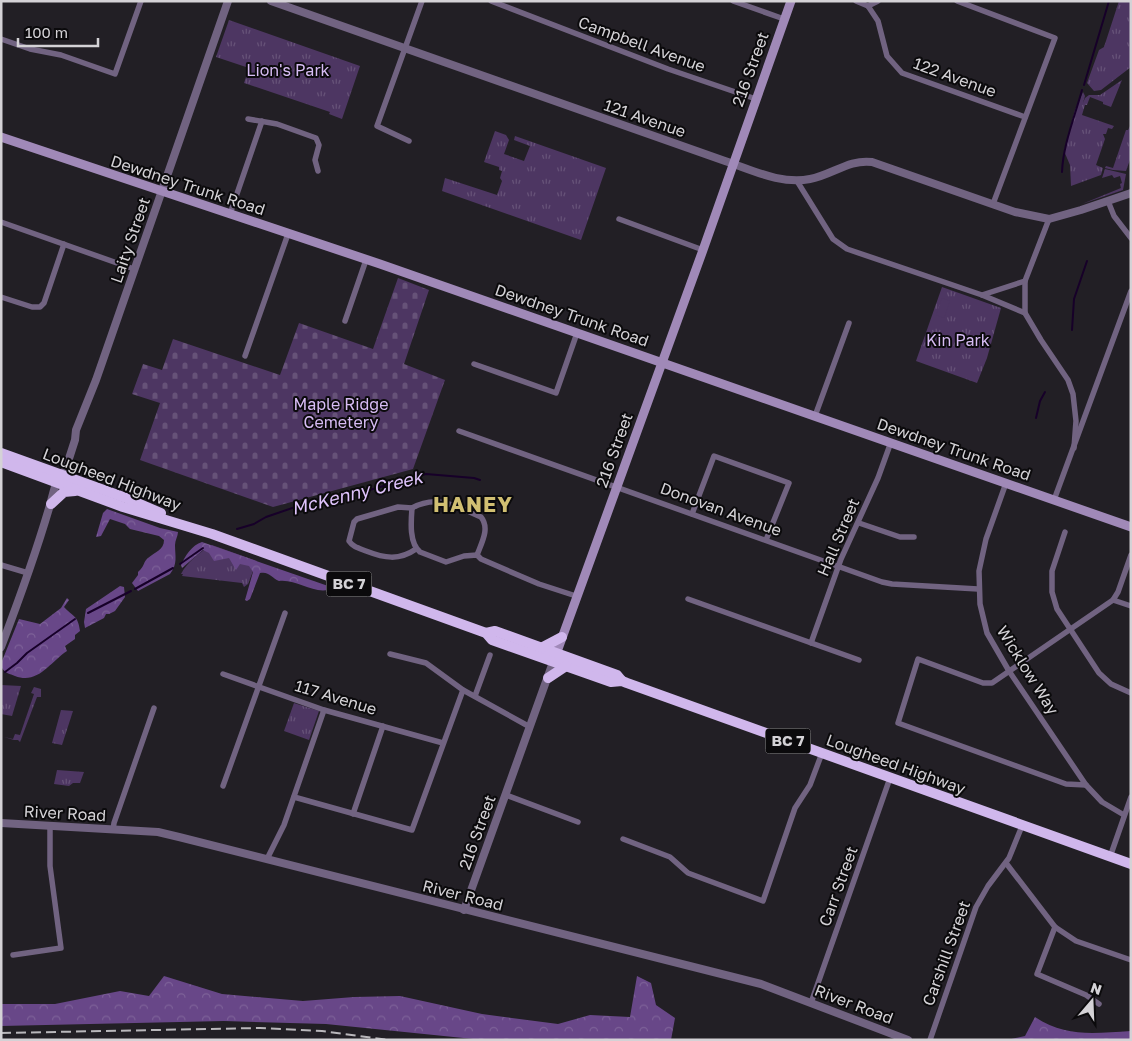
<svg xmlns="http://www.w3.org/2000/svg" width="1132" height="1041" viewBox="0 0 1132 1041" font-family="'Golos Text',sans-serif">
<style>
.grass{fill:url(#grass-tufts)}
.forest{fill:url(#forest-crowns)}
.cemetery{fill:url(#cemetery-stones)}
.garden{fill:#4d3662}
.lines{fill:none;stroke-linecap:round;stroke-linejoin:round}
.stream{stroke:#170029;stroke-width:2}
.minor{stroke:#716381;stroke-width:5.5}
.tertiary{stroke:#716381;stroke-width:8}
.secondary{stroke:#a089b8;stroke-width:9}
.trunk{stroke:#d0b7ec;stroke-width:10}
.rail{stroke:#b9b7bb;stroke-width:2;stroke-dasharray:10 5;stroke-linecap:butt}
.labels{text-anchor:middle;stroke-width:4;stroke-linejoin:round;paint-order:stroke}
.shield{fill:#0b0a0c;stroke:#989699;stroke-width:1}
.shield-label{font-size:15px;font-weight:bold;fill:#d4d2d6}
.street-label{font-size:16px;fill:#d4d2d6;stroke:#0b0a0c}
.park-label{font-size:16px;fill:#d7bcf4;stroke:#0b0a0c}
.water-label{font-size:18px;font-style:italic;fill:#e0c4fd;stroke:#0b0a0c}
.district-label{font-size:21px;font-weight:bold;letter-spacing:1px;fill:#d1bf72;stroke:#0b0a0c}
</style>
<defs>
<pattern id="grass-tufts" width="24" height="20" patternUnits="userSpaceOnUse" patternTransform="scale(1.25)"><rect width="24" height="20" fill="#4d3662"/><path d="M3 7l-1-3M5 7V3M7 7l1-3M15 17l-1-3M17 17v-4M19 17l1-3" fill="none" stroke="#665278"/></pattern>
<pattern id="forest-crowns" width="20" height="18" patternUnits="userSpaceOnUse" patternTransform="scale(1.25)"><rect width="20" height="18" fill="#684788"/><path d="M2 6a3 3 0 1 1 6 0M12 15a3 3 0 1 1 6 0" fill="none" stroke="#7d6198"/></pattern>
<pattern id="cemetery-stones" width="16" height="16" patternUnits="userSpaceOnUse" patternTransform="scale(1.25)"><rect width="16" height="16" fill="#4d3662"/><path d="M2 7V4a2 2 0 0 1 4 0v3zM10 15v-3a2 2 0 0 1 4 0v3z" fill="#665278"/></pattern>
</defs>
<rect width="100%" height="100%" fill="#221f25"/>
<g class="grass">
<path d="M1119,1H1131V67L1101,90L1094,91L1087,83L1099,50L1104,47Z"/>
<path d="M229,20L360,66L342,119L329,114L330,112L244,83L249,68L216,57Z"/>
<path d="M1122,80L1111,107L1103,104V102L1090,97L1087,105H1085L1082,115L1114,126L1112,129L1108,128L1106,134H1103L1105,139L1096,165L1103,168L1101,175L1071,186L1070,165L1064,151L1075,110L1083,92L1085,96L1083,103L1085,98L1089,95H1100Z"/>
<path d="M1131,124V157L1126,171L1113,170L1105,168L1106,166L1113,168L1126,130H1128Z"/>
<path d="M495,131L506,135L509,140L504,154L524,161L530,146L514,140L515,136L606,168L581,240L442,191L445,178L497,195L502,181L500,178L502,171L499,170V167L484,162Z"/>
<path d="M1105,169L1126,174L1123,190L1082,204L1121,188L1120,184L1122,183L1120,176L1114,178L1112,175L1102,178Z"/>
<path d="M942,287L1001,308L987,358L977,383L916,361Z"/>
<path d="M212,545L257,561L248,584L244,587L242,583L182,576L183,574H181C187,562 200,552 212,545Z"/>
<path d="M1,685L21,686L12,716L1,714Z"/>
<path d="M34,687L41,689V697H37L20,742L18,740H14L4,737L13,739L15,734L20,735L34,694L31,693Z"/>
<path d="M294,703L319,711L309,740L284,731Z"/>
<path d="M61,710L73,711L62,745L52,743Z"/>
<path d="M57,770L84,772L80,783H73L69,786L54,784Z"/>
</g>
<g class="forest">
<path d="M107,509L160,528L178,532C178,536 175,540 175,545C175,556 178,564 170,574L138,591L132,583L138,575V572C145,566 143,562 148,558C155,552 164,550 164,540L159,536L130,529L125,524L110,519L101,536L96,537L103,513Z"/>
<path d="M202,542L331,587L328,590C311,593 296,579 279,581C272,578 269,571 260,573L250,599L247,601L245,600L253,572L249,566L240,564L236,570L229,558L214,561L209,553L203,550L182,568L181,565C185,556 192,545 202,542Z"/>
<path d="M120,586L124,587L125,597L115,611L109,614H106L104,618L85,628L84,622L86,609Z"/>
<path d="M67,598L69,600L64,607C73,617 78,615 80,631L75,635V639L65,646L67,651C50,662 38,685 15,676C10,674 5,673 2,668V661L19,619L40,624L61,608Z"/>
<path d="M164,976L222,994L303,1001L354,997L400,996L482,1014L558,1024L590,1015L630,1017L637,976L651,983L656,1005L675,1018L671,1040H483L326,1024L224,1021L1,1026V1004H55L120,991L149,996Z"/>
<path d="M1035,1017C1067,1038 1095,1033 1131,1031V1040H1007L1025,1036Z"/>
</g>
<path class="cemetery" d="M398,278L429,290L404,364L445,380L413,469L273,507L140,460L160,403L132,394L143,364L162,370L173,339L280,375L299,323L373,349Z"/>
<path class="garden" d="M942,298L950,301L944,318L936,315Z"/>
<g class="lines">
<g class="stream">
<path d="M1084,85L1109,1"/>
<path d="M1062,172C1063,145 1075,116 1082,90"/>
<path d="M1072,330L1074,299L1087,261"/>
<path d="M1036,418L1040,401L1045,392"/>
<path d="M237,529L254,524L266,517L307,503L366,491L426,474L474,478L480,480"/>
<path d="M180,564L203,548"/>
<path d="M135,589L173,568"/>
<path d="M88,613L131,591"/>
<path d="M5,672L17,663L27,653L75,619"/>
</g>
<g class="minor">
<path d="M491,1L668,69L756,99"/>
<path d="M733,1L784,19"/>
<path d="M856,1L868,6L878,21L887,56L902,73L1025,117"/>
<path d="M957,1L1055,38L993,204"/>
<path d="M868,6L878,1"/>
<path d="M1,39L30,49L61,55L115,74L141,1"/>
<path d="M248,119L277,124L316,138L319,145L315,160L318,171"/>
<path d="M409,141L377,126L422,1"/>
<path d="M797,181L833,239L847,249L982,295L1025,313L1041,340L1068,380L1073,394L1076,421L1074,448"/>
<path d="M1108,201L1114,216L1131,238"/>
<path d="M230,214L262,121"/>
<path d="M619,219L703,250"/>
<path d="M1,222L134,269"/>
<path d="M982,295L1025,281"/>
<path d="M1,297L32,307H40L44,303L64,244"/>
<path d="M1025,313V281L1049,219"/>
<path d="M345,321L366,260"/>
<path d="M245,356L288,234"/>
<path d="M474,364L556,393L577,333"/>
<path d="M815,416L849,323"/>
<path d="M459,431L882,582L892,584L978,589"/>
<path d="M1006,483L986,539L979,571L980,604L987,633L1009,671L1086,785L1102,802L1124,815"/>
<path d="M1054,500L1131,291"/>
<path d="M412,508C411,521 409,543 420,552L446,562L464,556L477,555L481,559L539,584L576,596"/>
<path d="M412,508L398,507L357,519L354,522L349,541C353,547 358,548 366,551C384,558 399,561 416,549"/>
<path d="M412,508C437,494 456,506 481,517C490,528 482,542 477,555"/>
<path d="M692,514L714,456L789,483L766,540"/>
<path d="M859,523L900,537H914"/>
<path d="M1065,532L1052,571V592L1057,609L1099,673L1111,684L1131,693"/>
<path d="M1,565L28,573"/>
<path d="M688,599L859,660"/>
<path d="M1113,600L1131,606"/>
<path d="M811,643L841,559L878,478L891,442"/>
<path d="M390,654L426,663L463,690L530,727"/>
<path d="M223,674L324,710L443,743"/>
<path d="M475,696L490,655"/>
<path d="M1086,785L1066,784L898,723L918,659L983,683H992L1113,600L1118,592L1131,555"/>
<path d="M223,786L285,613"/>
<path d="M506,795L578,822"/>
<path d="M294,797L412,830L463,690"/>
<path d="M353,814L383,726"/>
<path d="M113,830L114,823L154,708"/>
<path d="M623,839L670,857L688,873L763,901L795,808L810,785L822,753"/>
<path d="M1110,857L1131,797"/>
<path d="M267,859L284,825L324,710"/>
<path d="M1006,863L1055,927L1076,941L1131,960"/>
<path d="M1055,927L1037,974L1086,995L1099,1004"/>
<path d="M13,955L61,948L50,866V826"/>
<path d="M811,1003L890,778"/>
<path d="M930,1040L976,907L988,886L1009,858L1022,826"/>
</g>
<g class="tertiary">
<path d="M271,1L725,161C752,170 782,185 810,179C832,175 849,159 872,162L1015,212L1049,219L1081,210L1131,193"/>
<path d="M1,647C19,600 36,553 50,505C53,495 56,476 65,471L75,440L76,430L96,380L228,1"/>
<path d="M1,823L158,832L179,837L761,984L908,1040"/>
<path d="M464,910L553,662"/>
</g>
<g class="secondary">
<path d="M1,137L380,264L1131,527"/>
<path d="M554,660L703,250L791,1"/>
</g>
<g class="trunk">
<path d="M1,453L126,498L161,513"/>
<path d="M1,462L123,507L212,534L486,633L492,640L611,682L622,681L627,683L1131,864"/>
<path d="M51,504L64,492L75,491"/>
<path d="M486,633L495,631L617,675L622,681"/>
<path d="M543,647L562,637"/>
<path d="M548,678L566,666"/>
</g>
<path class="rail" d="M1,1033L260,1028L322,1031L389,1040"/>
</g>
<g class="labels">
<g class="shield">
<rect x="326.5" y="571.5" width="45" height="25" rx="4"/>
<rect x="765.5" y="728.5" width="45" height="25" rx="4"/>
</g>
<g class="shield-label">
<text x="349" y="589">BC 7</text>
<text x="788" y="746">BC 7</text>
</g>
<g class="street-label">
<text transform="translate(642 44) rotate(20)" y="6">Campbell Avenue</text>
<text transform="translate(750 69) rotate(-70)" y="6">216 Street</text>
<text transform="translate(955 77) rotate(20)" y="6">122 Avenue</text>
<text transform="translate(645 118) rotate(19)" y="6">121 Avenue</text>
<text transform="translate(188 185) rotate(18)" y="6">Dewdney Trunk Road</text>
<text transform="translate(130 240) rotate(-71)" y="6">Laity Street</text>
<text transform="translate(572 315) rotate(19)" y="6">Dewdney Trunk Road</text>
<text transform="translate(954 449) rotate(19)" y="6">Dewdney Trunk Road</text>
<text transform="translate(614 450) rotate(-70)" y="6">216 Street</text>
<text transform="translate(112 479) rotate(21)" y="6">Lougheed Highway</text>
<text transform="translate(721 509) rotate(20)" y="6">Donovan Avenue</text>
<text transform="translate(838 537) rotate(-67)" y="6">Hall Street</text>
<text transform="translate(1028 670) rotate(58)" y="6">Wicklow Way</text>
<text transform="translate(336 697) rotate(17)" y="6">117 Avenue</text>
<text transform="translate(896 764) rotate(20)" y="6">Lougheed Highway</text>
<text transform="translate(65 813) rotate(3)" y="6">River Road</text>
<text transform="translate(477 832) rotate(-70)" y="6">216 Street</text>
<text transform="translate(838 886) rotate(-70)" y="6">Carr Street</text>
<text transform="translate(463 895) rotate(14)" y="6">River Road</text>
<text transform="translate(946 953) rotate(-70)" y="6">Carshill Street</text>
<text transform="translate(854 1004) rotate(21)" y="6">River Road</text>
</g>
<g class="park-label">
<text x="288" y="76">Lion's Park</text>
<text x="958" y="346">Kin Park</text>
<text x="341" y="410">Maple Ridge<tspan x="341" dy="18">Cemetery</tspan></text>
</g>
<g class="water-label">
<text transform="translate(357 493) rotate(-14)" y="6">McKenny Creek</text>
</g>
<g class="district-label">
<text x="473" y="512">HANEY</text>
</g>
</g>
<rect width="1132" height="1041" fill="none" stroke="#d4d2d6" stroke-width="5"/>
<g transform="translate(1092 1001) rotate(19)" stroke="#0b0a0c" stroke-width="4" paint-order="stroke">
<path d="M0-4L9 19L0 12L-9 19Z" fill="#d4d2d6"/>
<text y="-8" font-size="14" font-weight="bold" text-anchor="middle" fill="#d4d2d6">N</text>
</g>
<path d="M18 38v8h80v-8" fill="none" stroke="#d4d2d6" stroke-width="2.5"/>
<text x="25" y="38" font-size="15" fill="#d4d2d6" stroke="#0b0a0c" stroke-width="4" paint-order="stroke">100 m</text>
</svg>
